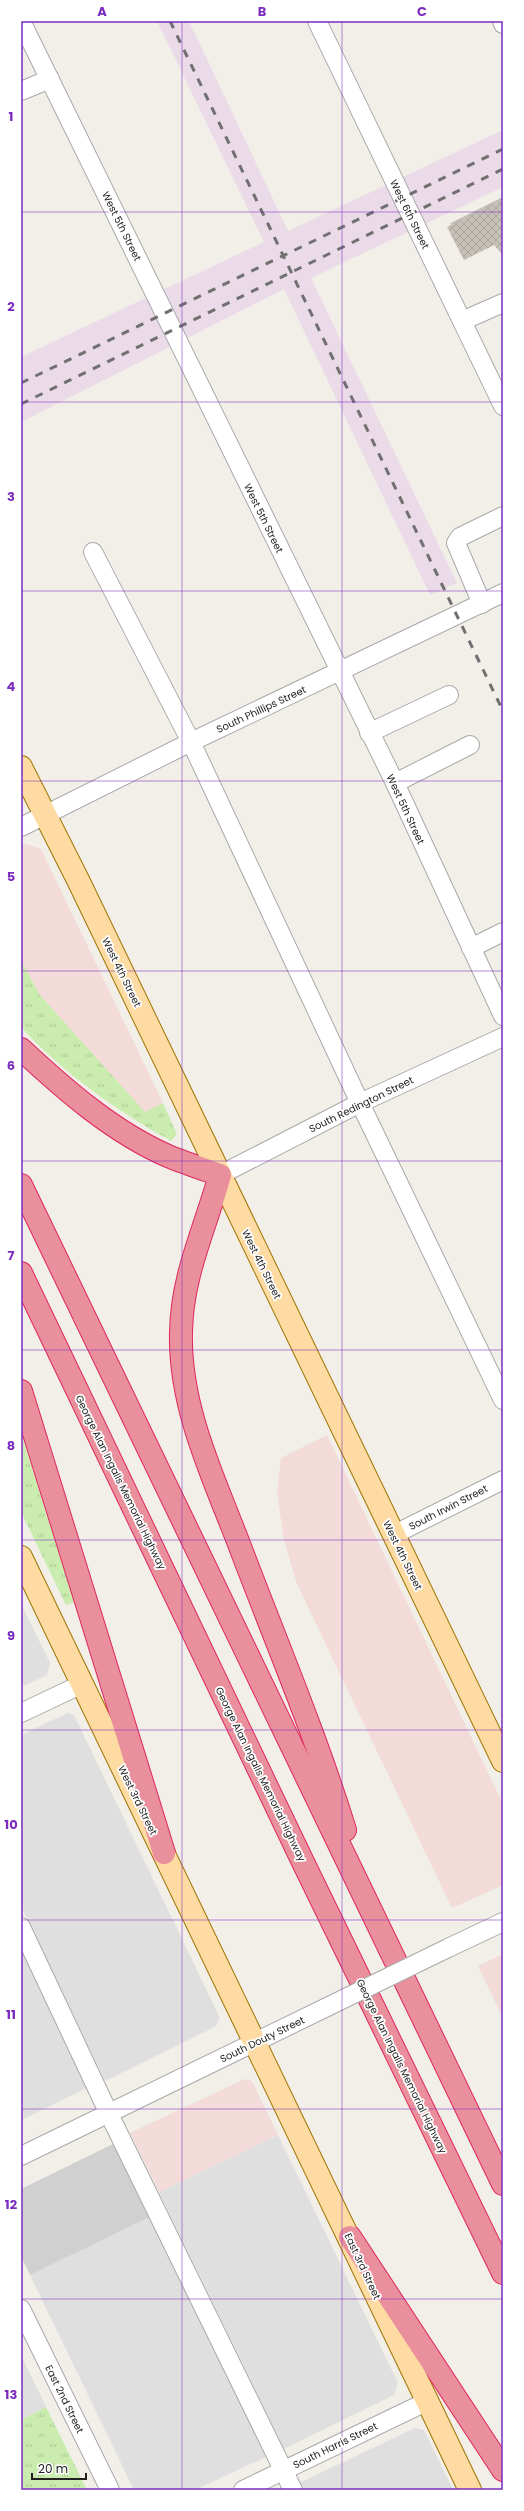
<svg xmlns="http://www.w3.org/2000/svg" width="524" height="2511" viewBox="0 0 524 2511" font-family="Poppins,sans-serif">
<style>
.residential{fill:#e0dfdf}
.commercial{fill:#f2dbd8}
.religious{fill:#d0d0d0}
.railway{fill:#ebdae7}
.grass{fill:url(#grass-tufts)}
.building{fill:url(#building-cross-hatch);filter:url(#shadow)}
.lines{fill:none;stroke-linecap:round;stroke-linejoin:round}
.minor-casing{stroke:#a9a9a9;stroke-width:20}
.major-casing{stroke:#a07300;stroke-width:24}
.highway-casing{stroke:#df275d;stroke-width:24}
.minor{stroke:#fff;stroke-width:18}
.major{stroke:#fddba2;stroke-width:22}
.highway{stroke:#e9909c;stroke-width:22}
.rail{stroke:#707070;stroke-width:3;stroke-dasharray:8 8;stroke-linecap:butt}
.minor-bridge-casing{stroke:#a9a9a9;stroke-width:20;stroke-linecap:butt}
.minor-bridge{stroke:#fff;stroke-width:18}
.grid{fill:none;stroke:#7b2cbf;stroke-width:1;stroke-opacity:0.55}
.labels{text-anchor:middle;stroke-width:3.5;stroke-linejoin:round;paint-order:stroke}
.street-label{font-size:10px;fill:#222;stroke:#fff}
.neatline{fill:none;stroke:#7b2cbf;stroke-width:1.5}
.grid-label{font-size:13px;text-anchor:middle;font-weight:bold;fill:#7b2cbf}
</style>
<defs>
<pattern id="grass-tufts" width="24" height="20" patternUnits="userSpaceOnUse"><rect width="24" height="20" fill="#caecaf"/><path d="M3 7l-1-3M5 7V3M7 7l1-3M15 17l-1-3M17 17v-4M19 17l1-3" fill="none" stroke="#adca96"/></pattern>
<pattern id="building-cross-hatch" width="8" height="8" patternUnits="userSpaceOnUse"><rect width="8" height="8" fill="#c7c0b8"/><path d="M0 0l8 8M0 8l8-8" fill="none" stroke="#aba59e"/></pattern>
<filter id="shadow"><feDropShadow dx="3.5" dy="-3.5" stdDeviation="0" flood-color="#0004"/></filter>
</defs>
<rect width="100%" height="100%" fill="#f2efe9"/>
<g class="residential">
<path d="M21,1604L50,1663L47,1675L21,1687Z"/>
<path d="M68,1713L74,1715L220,2018L215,2027L105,2081L21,1906V1735Z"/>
<path d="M21,1946L89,2087L21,2120Z"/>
<path d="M278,2135L398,2383L394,2395L284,2449L159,2192Z"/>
<path d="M152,2216L270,2455L195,2490H134L30,2275Z"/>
<path d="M21,2355L46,2407L21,2420Z"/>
<path d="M415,2428L424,2430L453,2490H302L299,2483Z"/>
</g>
<g class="commercial">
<path d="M26,844L41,849L163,1103L145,1113L39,994L21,960V846Z"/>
<path d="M327,1435L503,1804V1885L452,1908L297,1584L284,1541L277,1492L281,1458Z"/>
<path d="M503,1954V2018L478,1966Z"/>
<path d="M245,2079L252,2081L278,2135L159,2192L130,2133Z"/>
</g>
<path class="religious" d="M115,2143L152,2216L30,2275L21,2256V2189Z"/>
<path class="railway" d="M157,21H189L288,231L503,130V187L311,278L457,583L430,595L284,289L21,422V357L264,242Z"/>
<g class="grass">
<path d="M21,960L39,994L145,1112L163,1103L177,1134L171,1141C117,1111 63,1073 21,1027Z"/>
<path d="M21,1433L74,1602L66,1605L21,1512Z"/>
<path d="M46,2407L87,2490H21V2420Z"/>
</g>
<path class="building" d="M503,199V255L494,245L464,260L447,227Z"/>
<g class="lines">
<g class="minor-casing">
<g id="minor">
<path d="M21,21L395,783L503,1016"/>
<path d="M317,21L503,406"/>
<path d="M502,21L503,24"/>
<path d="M21,91L50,79"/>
<path d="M462,321L503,303"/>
<path d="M93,552L191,742L360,1103L503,1400"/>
<path d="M482,604L456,543L460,537L503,516"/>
<path d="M369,733L449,695"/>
<path d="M395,783L470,745"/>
<path d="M21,827L191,742L503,593"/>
<path d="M471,948L503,932"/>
<path d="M220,1175L360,1103L503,1037"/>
<path d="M393,1535L503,1480"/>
<path d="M21,1713L82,1684"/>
<path d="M21,1927L109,2114L293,2490"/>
<path d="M448,1948L503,1922"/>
<path d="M21,2156L325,2008"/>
<path d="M21,2309L110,2490"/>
<path d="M243,2490L428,2401"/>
</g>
</g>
<g class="major-casing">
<g id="major">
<path d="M21,767L78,880L503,1761"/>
<path d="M21,1557L470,2490"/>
</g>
</g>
<g class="highway-casing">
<g id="highway">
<path d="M21,1049C65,1090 113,1132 168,1156C185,1163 203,1169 220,1175C205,1229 182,1275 181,1332C179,1407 213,1476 239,1544C275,1639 315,1733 345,1830"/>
<path d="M21,1185L503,2184"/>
<path d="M21,1273L301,1858L503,2273"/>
<path d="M21,1391L164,1853"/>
<path d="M350,2237L503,2470"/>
</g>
</g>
<use href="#minor" class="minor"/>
<use href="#major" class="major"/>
<use href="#highway" class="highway"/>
<g class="rail">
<path d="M170,21L503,711"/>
<path d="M21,383L503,149"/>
<path d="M21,404L503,169"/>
</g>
<g class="minor-bridge-casing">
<path id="minor-bridge" d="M325,2008L448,1948"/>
</g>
<use href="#minor-bridge" class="minor-bridge"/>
</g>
<path class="grid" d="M182,21V2490M342,21V2490M21,212H503M21,402H503M21,591H503M21,781H503M21,971H503M21,1161H503M21,1350H503M21,1540H503M21,1730H503M21,1920H503M21,2109H503M21,2299H503"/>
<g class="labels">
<g class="street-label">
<text transform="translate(410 214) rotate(64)" y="4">West 6th Street</text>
<text transform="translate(122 226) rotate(64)" y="4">West 5th Street</text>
<text transform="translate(264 518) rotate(64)" y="4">West 5th Street</text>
<text transform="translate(261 709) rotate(-25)" y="4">South Phillips Street</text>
<text transform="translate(406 809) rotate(65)" y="4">West 5th Street</text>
<text transform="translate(122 972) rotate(64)" y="4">West 4th Street</text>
<text transform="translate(361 1104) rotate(-26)" y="4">South Redington Street</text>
<text transform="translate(262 1264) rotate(64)" y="4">West 4th Street</text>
<text transform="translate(121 1482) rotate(64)" y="4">George Alan Ingalls Memorial Highway</text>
<text transform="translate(448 1507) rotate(-27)" y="4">South Irwin Street</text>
<text transform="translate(403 1555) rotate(64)" y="4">West 4th Street</text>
<text transform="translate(261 1774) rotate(64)" y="4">George Alan Ingalls Memorial Highway</text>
<text transform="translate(138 1800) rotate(64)" y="4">West 3rd Street</text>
<text transform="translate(262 2039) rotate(-26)" y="4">South Douty Street</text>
<text transform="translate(402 2066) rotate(64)" y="4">George Alan Ingalls Memorial Highway</text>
<text transform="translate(363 2266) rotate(65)" y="4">East 3rd Street</text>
<text transform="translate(65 2399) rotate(64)" y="4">East 2nd Street</text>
<text transform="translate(335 2445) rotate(-26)" y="4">South Harris Street</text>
</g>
</g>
<rect width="524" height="2511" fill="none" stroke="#ffffff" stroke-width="44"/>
<path d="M32 2473v6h54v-6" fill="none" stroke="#222222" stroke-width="2"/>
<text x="38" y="2473" font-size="12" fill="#222222" stroke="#ffffff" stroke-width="3" paint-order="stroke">20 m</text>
<rect x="22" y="22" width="480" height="2467" class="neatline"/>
<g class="grid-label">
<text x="102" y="16">A</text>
<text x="262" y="16">B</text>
<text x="422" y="16">C</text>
<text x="11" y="121">1</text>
<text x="11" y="311">2</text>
<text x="11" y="501">3</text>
<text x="11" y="691">4</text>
<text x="11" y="881">5</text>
<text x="11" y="1070">6</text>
<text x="11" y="1260">7</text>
<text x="11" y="1450">8</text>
<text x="11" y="1640">9</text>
<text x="11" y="1829">10</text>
<text x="11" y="2019">11</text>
<text x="11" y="2209">12</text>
<text x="11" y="2399">13</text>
</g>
</svg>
